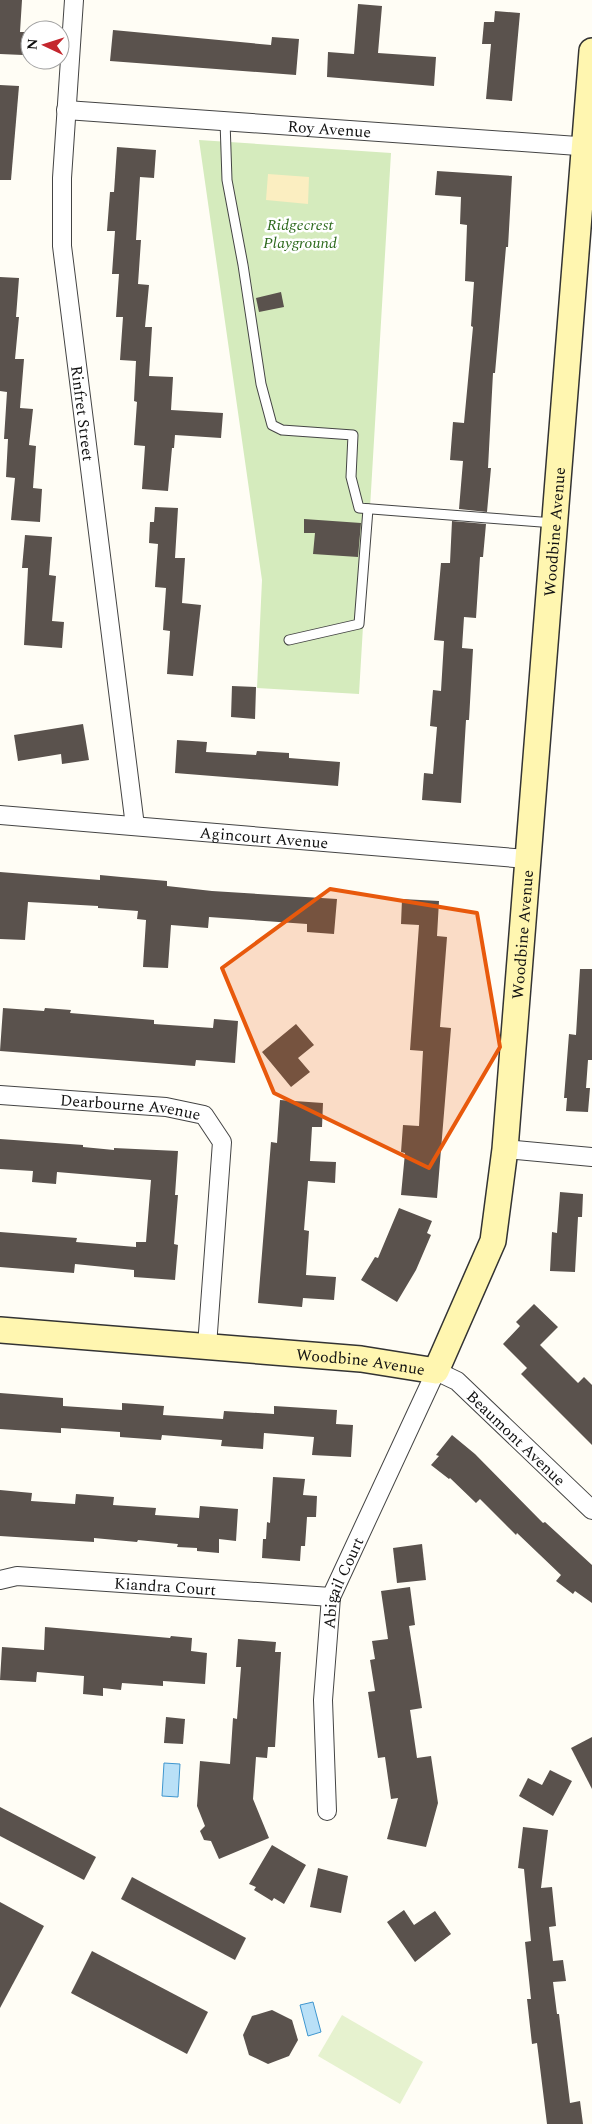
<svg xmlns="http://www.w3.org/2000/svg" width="592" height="2124" viewBox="0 0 592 2124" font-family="Spectral,serif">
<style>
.green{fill:#d5ebbd}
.sand{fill:#fbeec1}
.pitch{fill:#e6f2cf}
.water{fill:#b9e0f7;stroke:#3f96cf}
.building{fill:#5a524d}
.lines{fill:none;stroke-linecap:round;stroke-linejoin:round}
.lane-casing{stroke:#444;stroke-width:11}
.street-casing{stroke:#444;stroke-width:20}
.secondary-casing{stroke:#333;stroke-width:28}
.lane{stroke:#fff;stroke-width:9}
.street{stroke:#fff;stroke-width:18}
.secondary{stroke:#fff6b0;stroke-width:25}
.marked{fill:#e8590c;fill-opacity:0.2;stroke:#e8590c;stroke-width:4;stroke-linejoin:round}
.labels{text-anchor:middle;stroke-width:5;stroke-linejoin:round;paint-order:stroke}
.street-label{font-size:16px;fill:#111;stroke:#fff}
.park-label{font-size:16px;font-style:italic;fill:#2f6b1f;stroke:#fff}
</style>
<rect width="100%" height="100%" fill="#fffdf5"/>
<path class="green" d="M199,140L391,153L359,694L257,688L262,580Z"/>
<path class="sand" d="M268,174L309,177L308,204L266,200Z"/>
<path class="pitch" d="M342,2015L423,2062L400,2104L318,2056Z"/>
<g class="water">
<path d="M164,1763L180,1764L178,1797L162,1796Z"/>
<path d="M313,2002L321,2032L308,2036L300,2005Z"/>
</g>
<g class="building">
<path d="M0,0H22L20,32H25L23,55L0,54Z"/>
<path d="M358,4L382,6L378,53L436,57L434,86L327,77L328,52L354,54Z"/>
<path d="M495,11L520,13L512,101L486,99L491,44H482L484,22H494Z"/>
<path d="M113,30L271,45L272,37L299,39L296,75L110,61Z"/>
<path d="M0,85L19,86L11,180H0Z"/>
<path d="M117,147L156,150L154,178L140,177L136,240H141L138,284L149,285L145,327H152L149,376L173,377L171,410L223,413L221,438L175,435L174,448H172L168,491L142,489L145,446L134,445L137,402L134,401L136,361L120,360L123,317H116L119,274H112L115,231H107L110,192H114Z"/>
<path d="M437,171L512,176L508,247H506L495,373H493L488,468H491L487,512L459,509L463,461L450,460L453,422L464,423L473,327L471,326L474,282L465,281L467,225L460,224L461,197L435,195Z"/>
<path d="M0,277L19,278L16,317H19L15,359H24L20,408L33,409L29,445L36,446L33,488L42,489L40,522L11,520L15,478L6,477L8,439H4L7,392L0,391Z"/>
<path d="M281,292L284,307L259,312L256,298Z"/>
<path d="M155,507L178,508L175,558H185L182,603L201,605L193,676L167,674L170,631L163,630L166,588L155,587L158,544L149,543L150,522H154Z"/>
<path d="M304,519L361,523L358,557L313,554L315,533H304Z"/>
<path d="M452,521L486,524L483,557H480L476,618L464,617L462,648L473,649L469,720H466L461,803L422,800L424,773L433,774L437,727L430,726L433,690L441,691L444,641L434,640L441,563H450Z"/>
<path d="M25,535L52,537L49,575L56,576L52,621L64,622L62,648L24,645L28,568H22Z"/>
<path d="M232,686L256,687L255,719L231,717Z"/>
<path d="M83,724L89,760L62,764L61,754L18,761L14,735Z"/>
<path d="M177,740L207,742L206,752L256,755L257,751L289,753V758L340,762L338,786L175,773Z"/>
<path d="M0,872L100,880V875L121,877L167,881V886L212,891L337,899L334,934L307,932V924L209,917L208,928L171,925L168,968L143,967L146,920L137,919L138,911L98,908V906L28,902L25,940L0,939Z"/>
<path d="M402,899L439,901L437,936L447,937L440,1027L451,1028L437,1198L401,1195L405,1153L401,1152L403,1125L419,1126L423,1051L410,1050L419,925L401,924Z"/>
<path d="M580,969H592V1060H588L586,1088H590L588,1112L566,1111L567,1098H564L569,1034L576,1035Z"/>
<path d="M3,1008L44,1011L45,1008L71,1010L70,1013L154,1020V1024L213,1028L214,1019L238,1021L235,1063L196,1060L195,1066L0,1051Z"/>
<path d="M296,1024L314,1045L298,1058L310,1072L291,1087L262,1052Z"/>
<path d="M280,1100L323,1103L322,1127H312L310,1161L336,1162L335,1183L308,1181L304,1230L309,1231L306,1275L336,1277L334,1300L303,1298L302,1307L258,1303L271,1142L277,1143Z"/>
<path d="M0,1139L83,1145V1147L114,1150V1148L178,1151L175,1195H178L174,1244L178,1245L175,1280L134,1277V1270L75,1264L74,1273L0,1267V1232L77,1238L76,1242L136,1247V1242H146L151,1180L57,1172L56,1184L32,1182L33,1171L0,1169Z"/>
<path d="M560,1192L583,1194L582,1217H578L575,1272L550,1271L552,1232L557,1233Z"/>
<path d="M399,1208L432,1221L427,1233L431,1235L416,1270L397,1302L361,1280L375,1257L378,1258Z"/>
<path d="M534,1304L558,1327L540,1345L578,1383L584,1377L592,1385V1445L521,1374L527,1368L503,1344L520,1326L516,1322Z"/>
<path d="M0,1393L63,1398V1406L122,1410V1403L164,1406L163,1415L223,1419L224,1411L274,1414V1406L337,1410L336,1424L353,1425L351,1457L312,1455L314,1437L264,1433L263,1449L221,1446L222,1440L162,1435L161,1440L120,1437V1432L61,1428V1433L0,1429Z"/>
<path d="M452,1435L475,1454L543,1523L545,1522L592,1565V1603L575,1591L573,1594L556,1581L561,1575L517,1533L516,1535L480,1499L476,1503L450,1478L449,1479L431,1465L439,1456L436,1455Z"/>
<path d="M273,1477L305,1479L303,1495L317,1496L316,1517H307L305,1546H301L300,1561L262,1558L263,1539H266L267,1522L270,1523Z"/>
<path d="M0,1490L32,1493L31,1501L75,1504L76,1494L114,1497L113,1505L156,1508L155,1515L199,1518L200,1506L238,1509L236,1541L219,1539V1553L197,1551V1548L177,1547L178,1544L138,1540L137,1542L94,1538V1542L0,1536Z"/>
<path d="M422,1544L426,1580L397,1583L393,1548Z"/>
<path d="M410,1587L415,1625L409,1626L422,1708L410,1710L417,1758L431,1756L438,1803L426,1847L387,1839L398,1798L391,1799L385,1757L378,1758L368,1692L375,1691L370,1660L375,1659L372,1641L388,1639L381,1591Z"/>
<path d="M45,1627L170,1638L171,1636L192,1638L191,1651L207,1653L205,1684L163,1681V1686L122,1683L121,1690L103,1688V1696L83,1694L84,1676L37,1672L36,1682L0,1680L2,1647L44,1650Z"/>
<path d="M238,1639L276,1642L275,1652H281L275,1747H268L267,1758L256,1757L253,1799L269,1838L219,1859L211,1841L204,1840L200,1831L205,1826L197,1806L200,1761L230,1764L233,1718L237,1719L241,1667H236Z"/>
<path d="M166,1717L185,1719L183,1744L164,1743Z"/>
<path d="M592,1737V1789L571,1748Z"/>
<path d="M550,1770L572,1781L553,1816L519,1796L528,1778L542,1785Z"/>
<path d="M0,1807L96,1857L84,1880L0,1836Z"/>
<path d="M523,1827L548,1830L541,1888L552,1887L556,1926L549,1927L553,1961L563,1960L566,1981L553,1982L557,2014H559L570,2103L580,2101L583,2124H547L537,2043L532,2044L527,1999H531L525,1942L531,1941L524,1869L518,1868Z"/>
<path d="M272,1845L306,1865L284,1904L274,1898L272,1901L254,1890L256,1887L249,1884Z"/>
<path d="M318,1868L348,1876L341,1913L310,1907Z"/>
<path d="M132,1877L246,1938L235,1960L121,1899Z"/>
<path d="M0,1902L44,1926L0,2008Z"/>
<path d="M404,1910L414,1925L435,1911L451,1934L415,1962L387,1922Z"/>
<path d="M92,1951L208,2012L187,2054L71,1993Z"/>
<path d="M272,2010L292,2020L298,2040L289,2056L268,2064L249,2055L243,2035L252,2016Z"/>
</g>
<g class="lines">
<g class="lane-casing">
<g id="lane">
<path d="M225,121L227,180L243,265L261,384L272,425L282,430L353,435L351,477L359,508L554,523"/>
<path d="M289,640L359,624L368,509"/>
</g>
</g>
<g class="street-casing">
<g id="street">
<path id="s1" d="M74,0L62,178V246L135,826"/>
<path id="s2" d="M66,110L592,147"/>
<path id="s3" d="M0,815L527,859"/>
<path id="s4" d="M0,1095L166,1107L204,1115L222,1142L207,1346"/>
<path d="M505,1149L592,1157"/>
<path id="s5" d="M0,1580L17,1576L331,1597"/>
<path id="s6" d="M327,1811L323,1700L331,1597L436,1371L457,1381L592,1510"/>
</g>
</g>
<g class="secondary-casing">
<g id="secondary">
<path id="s7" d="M0,1330L361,1359L436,1371L493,1241L505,1149L592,51"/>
</g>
</g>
<use href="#lane" class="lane"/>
<use href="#street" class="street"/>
<use href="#secondary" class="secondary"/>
</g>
<path class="marked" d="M330,889L477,913L500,1047L429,1168L274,1093L222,968Z"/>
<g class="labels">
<g class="street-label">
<text dy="6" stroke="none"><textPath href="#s2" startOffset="264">Roy Avenue</textPath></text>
<text dy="6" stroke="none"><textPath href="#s1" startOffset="415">Rinfret Street</textPath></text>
<text dy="6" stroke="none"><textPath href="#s7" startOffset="1292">Woodbine Avenue</textPath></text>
<text dy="6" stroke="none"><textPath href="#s3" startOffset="265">Agincourt Avenue</textPath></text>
<text dy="6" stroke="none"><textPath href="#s7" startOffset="888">Woodbine Avenue</textPath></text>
<text dy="6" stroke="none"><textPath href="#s4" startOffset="131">Dearbourne Avenue</textPath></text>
<text dy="6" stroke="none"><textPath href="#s7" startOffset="362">Woodbine Avenue</textPath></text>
<text dy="6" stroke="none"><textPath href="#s6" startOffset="569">Beaumont Avenue</textPath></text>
<text dy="6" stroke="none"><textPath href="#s6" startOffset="231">Abigail Court</textPath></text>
<text dy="6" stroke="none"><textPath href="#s5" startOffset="166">Kiandra Court</textPath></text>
</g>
<g class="park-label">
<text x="300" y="230">Ridgecrest<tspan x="300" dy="18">Playground</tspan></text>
</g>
</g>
<g transform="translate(45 45) rotate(274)"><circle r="24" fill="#ffffff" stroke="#a0a0a0"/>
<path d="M0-4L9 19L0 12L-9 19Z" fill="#c4262e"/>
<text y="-8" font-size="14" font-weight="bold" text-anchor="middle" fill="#111111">N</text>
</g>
</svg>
